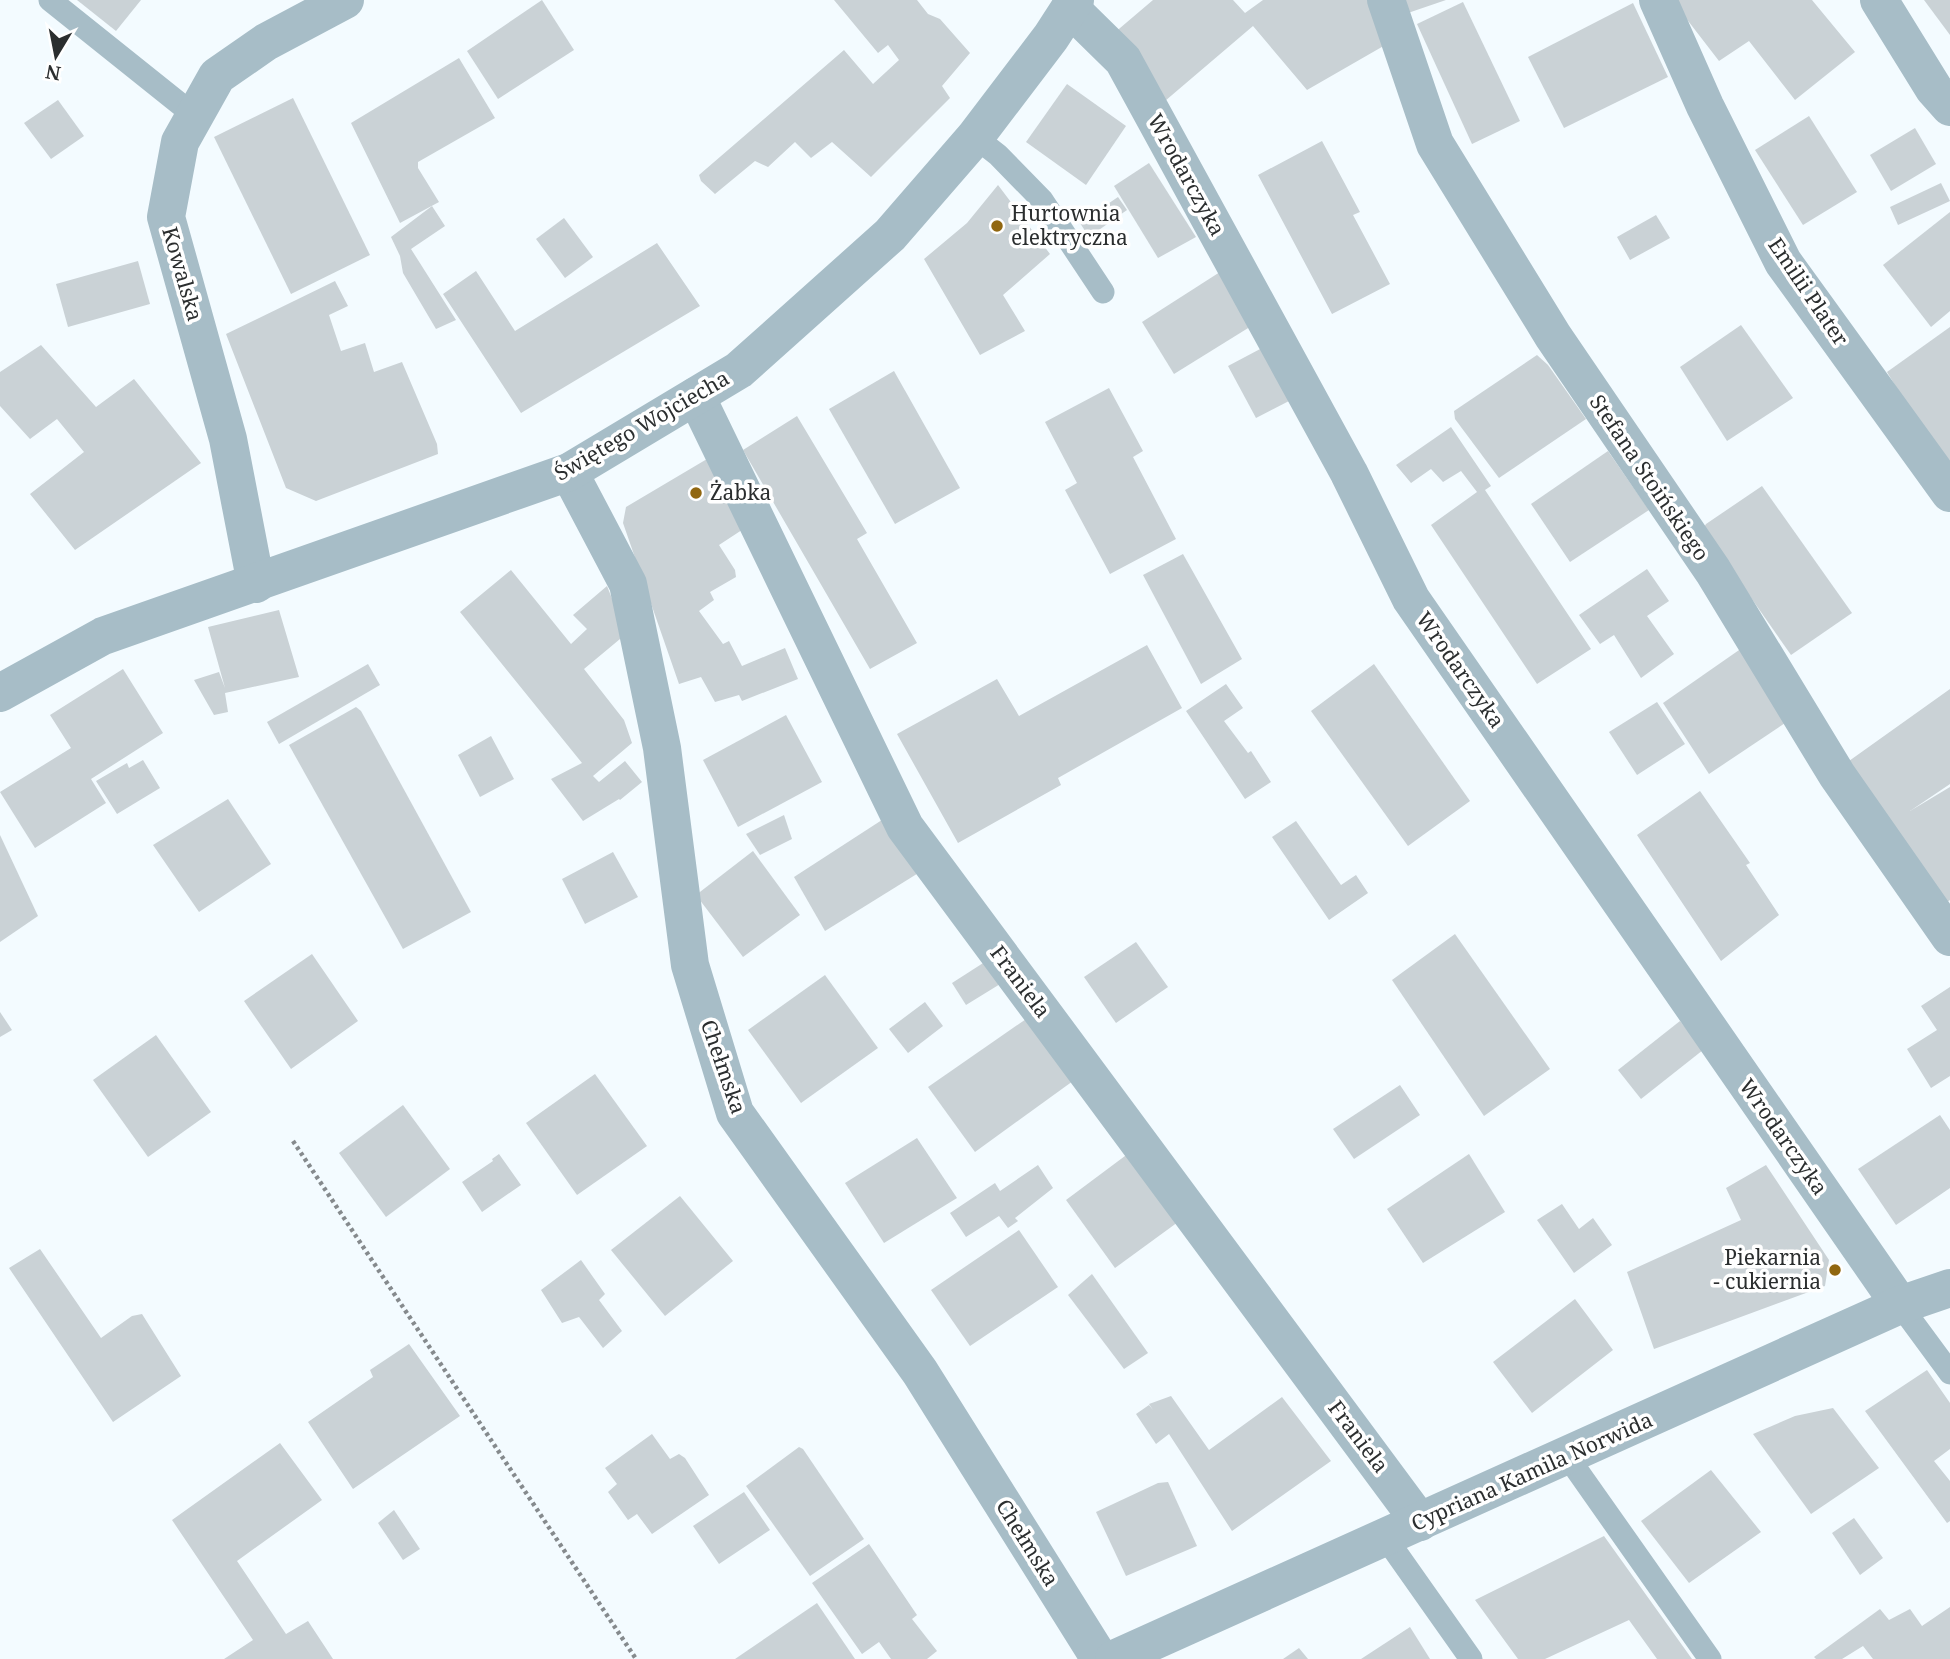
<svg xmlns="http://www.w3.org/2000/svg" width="1950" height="1659" viewBox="0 0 1950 1659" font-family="'Noto Serif',serif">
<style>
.building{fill:#cad2d6}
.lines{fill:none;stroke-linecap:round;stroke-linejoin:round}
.path{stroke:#858a8d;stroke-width:4.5;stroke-dasharray:3.5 3.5;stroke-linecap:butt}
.service{stroke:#a7bdc7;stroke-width:23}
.minor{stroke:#a7bdc7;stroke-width:38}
.tertiary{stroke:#a7bdc7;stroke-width:38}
.poi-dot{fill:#916710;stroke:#fff;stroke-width:2.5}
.labels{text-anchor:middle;stroke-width:7;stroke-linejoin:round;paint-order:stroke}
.street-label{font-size:21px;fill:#2b2e2f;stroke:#fff}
.poi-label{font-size:21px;fill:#2b2e2f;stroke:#fff;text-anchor:start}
</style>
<rect width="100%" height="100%" fill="#f3fbff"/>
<g class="building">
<path d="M77,0H141L116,31Z"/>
<path d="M542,0L574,50L498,99L467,51Z"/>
<path d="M834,0H917L928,14L940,19L970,53L942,86L950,98L871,177L832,142L811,158L795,142L768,167L755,161L715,194L701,181L699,175L844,50L873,84L899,60L888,45L878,53Z"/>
<path d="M1153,0H1233L1245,13L1263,0H1371L1387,44L1307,90L1253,26L1165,101L1113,34Z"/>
<path d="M1401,0H1446L1405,14Z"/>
<path d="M1672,0H1812L1855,52L1795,100L1749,41L1719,61Z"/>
<path d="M1924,0H1950V35Z"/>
<path d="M1463,2L1520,121L1472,144L1417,24Z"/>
<path d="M1633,3L1668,77L1564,128L1528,57Z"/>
<path d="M459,58L495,118L418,162V168L439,202L400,223L351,123Z"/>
<path d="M1067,84L1126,126L1086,185L1026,142Z"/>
<path d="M293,98L370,255L291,294L214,137Z"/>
<path d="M58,100L84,136L51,159L24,123Z"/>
<path d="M1809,116L1857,192L1803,225L1755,150Z"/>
<path d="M1915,128L1936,164L1891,191L1870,155Z"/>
<path d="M1322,141L1360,212L1353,215L1390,284L1332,314L1258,175Z"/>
<path d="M1149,163L1196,237L1158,258L1114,186Z"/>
<path d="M1941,183L1950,201L1898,225L1890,207Z"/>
<path d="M998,185L1050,254L1003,295L1025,331L980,355L924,259L967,223Z"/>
<path d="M1118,197L1127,210L1089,237L1080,223Z"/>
<path d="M432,206L445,226L411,249L456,320L436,329L403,273L400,256L391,237Z"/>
<path d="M1950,212V311L1931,327L1883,265Z"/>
<path d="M1656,215L1670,238L1630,260L1617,237Z"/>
<path d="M564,218L593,257L565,278L536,239Z"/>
<path d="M657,243L700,306L521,413L443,294L476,271L515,331Z"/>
<path d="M138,261L150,304L68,327L56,284Z"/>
<path d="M1220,272L1253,325L1174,374L1142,322Z"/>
<path d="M335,281L348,306L329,315L341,351L365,343L374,372L402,362L437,444L438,454L316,501L286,488L226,334Z"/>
<path d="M1741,325L1793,398L1727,441L1680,367Z"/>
<path d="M1950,327V465L1919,425L1887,372Z"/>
<path d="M41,345L96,407L134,379L201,463L75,550L30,494L84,452L57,419L30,439L0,406V372Z"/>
<path d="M1262,348L1291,400L1256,418L1228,366Z"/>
<path d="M1537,355L1548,365L1586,419L1499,478L1455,419L1454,411Z"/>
<path d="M894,371L960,488L895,524L829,409Z"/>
<path d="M1109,388L1143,451L1133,457L1176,539L1110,574L1065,490L1077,483L1045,422Z"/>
<path d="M797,416L867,533L857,539L917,643L870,669L743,450Z"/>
<path d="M1451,427L1491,486L1485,490L1591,649L1537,684L1431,525L1477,492L1461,471L1443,482L1431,469L1411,483L1396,465Z"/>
<path d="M1608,451L1649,510L1570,562L1531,504Z"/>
<path d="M707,459L748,526L719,545L735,570L736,577L710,592L714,600L699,611L723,644L729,641L742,666L785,648L798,679L742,701L739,695L715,702L701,677L679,684L623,523L626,507Z"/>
<path d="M1762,486L1852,613L1791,655L1703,529L1706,524Z"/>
<path d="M1183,554L1242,659L1201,684L1143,575Z"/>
<path d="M1647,569L1669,601L1647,616L1674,654L1641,678L1614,635L1600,644L1579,615Z"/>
<path d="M511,570L571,644L587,629L573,615L607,586L626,634L584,669L624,720L632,743L593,776L599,782L625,761L642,782L620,800L619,799L583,821L551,779L582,763L460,612Z"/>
<path d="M279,610L299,677L225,693L228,712L214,715L194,680L219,672L225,688L208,627Z"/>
<path d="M1147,645L1182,708L1058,778L1061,785L958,843L897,734L997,679L1019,716Z"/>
<path d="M1742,648L1791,719L1709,774L1663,703Z"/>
<path d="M368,664L380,685L279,744L267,722Z"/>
<path d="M1374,664L1470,801L1408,846L1311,711Z"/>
<path d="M123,669L163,733L91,779L106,803L35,848L0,792L71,748L50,715Z"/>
<path d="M1226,684L1243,708L1224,721L1248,753L1251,751L1271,782L1245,799L1186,711Z"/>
<path d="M1950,689V784L1910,811L1950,787V900L1943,905L1849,761Z"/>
<path d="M1657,702L1685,744L1637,775L1609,732Z"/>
<path d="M356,707L361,711L471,912L403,949L289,745Z"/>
<path d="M786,715L822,782L738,827L703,760Z"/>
<path d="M491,736L514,779L480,797L458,755Z"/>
<path d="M143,760L160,788L117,814L96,781L127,763L129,768Z"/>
<path d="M1700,791L1750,863L1746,865L1779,915L1721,961L1637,835Z"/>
<path d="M228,799L271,864L199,912L153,845Z"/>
<path d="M784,815L792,839L760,855L746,834Z"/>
<path d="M885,818L920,872L825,931L794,877Z"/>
<path d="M1296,821L1341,885L1356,875L1368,893L1329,920L1272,837Z"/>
<path d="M0,835L38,916L0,942Z"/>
<path d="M753,851L800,915L743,957L696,895Z"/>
<path d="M613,852L638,897L585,924L562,879Z"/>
<path d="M1455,934L1550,1069L1484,1116L1392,980Z"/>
<path d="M1136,942L1168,987L1116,1023L1084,977Z"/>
<path d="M312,954L358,1021L291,1069L244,1001Z"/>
<path d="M991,958L1005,981L966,1005L952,983Z"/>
<path d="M825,975L878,1048L801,1103L748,1030Z"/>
<path d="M1950,987V1076L1931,1088L1907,1049L1937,1030L1921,1006Z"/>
<path d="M925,1002L943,1026L908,1053L889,1029Z"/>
<path d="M0,1012L12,1030L0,1037Z"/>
<path d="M1029,1017L1073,1081L975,1152L928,1087Z"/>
<path d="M1680,1021L1703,1050L1641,1099L1618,1070Z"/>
<path d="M156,1035L211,1112L148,1157L93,1080Z"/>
<path d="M595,1074L647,1146L577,1195L526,1123Z"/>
<path d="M1400,1085L1420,1115L1354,1159L1333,1129Z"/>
<path d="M403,1105L450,1169L386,1217L339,1153Z"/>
<path d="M1940,1115L1950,1130V1188L1896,1225L1858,1169Z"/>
<path d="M917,1138L957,1198L884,1243L845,1183Z"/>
<path d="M1129,1153L1178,1222L1115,1268L1066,1200Z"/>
<path d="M499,1154L521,1185L482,1212L462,1182L493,1161L492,1159Z"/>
<path d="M1469,1154L1505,1212L1423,1263L1387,1209Z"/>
<path d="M1038,1165L1053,1188L1015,1218L1018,1221L1008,1228L999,1216L966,1237L950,1213L995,1183L1000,1191Z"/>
<path d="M1766,1165L1829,1260L1825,1286L1654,1349L1627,1272L1741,1220L1726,1188Z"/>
<path d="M680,1196L733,1261L665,1316L611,1250Z"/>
<path d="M1562,1204L1579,1229L1593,1218L1612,1245L1574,1273L1537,1220Z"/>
<path d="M1019,1230L1058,1287L970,1346L931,1290Z"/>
<path d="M40,1249L101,1338L132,1316L142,1314L181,1376L113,1422L9,1268Z"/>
<path d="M581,1260L605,1294L599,1300L622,1331L603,1348L579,1317L562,1323L541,1290Z"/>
<path d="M1092,1274L1148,1353L1124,1369L1068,1295Z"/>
<path d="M1575,1299L1613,1350L1532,1413L1493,1362Z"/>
<path d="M409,1344L460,1416L353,1489L308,1422L373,1377L370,1370Z"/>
<path d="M1927,1370L1950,1403V1449L1934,1461L1950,1481V1521L1947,1523L1865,1411Z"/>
<path d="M1171,1396L1209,1450L1282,1397L1331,1461L1232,1531L1169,1434L1156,1444L1136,1414L1149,1405L1153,1410L1149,1404Z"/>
<path d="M1833,1408L1879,1468L1811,1514L1753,1434L1795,1416Z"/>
<path d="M652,1434L670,1459L679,1454L685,1458L709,1495L652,1534L637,1514L628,1520L608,1492L617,1484L605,1468Z"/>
<path d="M280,1443L322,1500L237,1561L286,1634L308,1621L333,1659H224L253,1640L172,1520Z"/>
<path d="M799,1447L803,1449L864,1539L810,1576L746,1486Z"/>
<path d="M1711,1470L1761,1532L1689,1583L1641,1521Z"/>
<path d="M1168,1482L1197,1546L1126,1576L1096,1512L1158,1483Z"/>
<path d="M744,1492L770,1530L719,1564L693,1526Z"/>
<path d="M394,1510L420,1549L403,1560L378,1523Z"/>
<path d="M1854,1518L1883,1558L1860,1575L1832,1533Z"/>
<path d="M1604,1536L1692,1659H1657L1629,1620L1545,1659H1518L1475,1600Z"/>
<path d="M869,1544L917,1615L912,1619L937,1651L927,1659H891L879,1642L862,1654L812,1583Z"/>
<path d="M817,1603L855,1659H735Z"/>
<path d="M1950,1607V1659H1873L1863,1646L1842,1659H1816L1814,1657L1880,1609L1889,1620L1910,1609L1922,1626Z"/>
<path d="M1410,1627L1430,1659H1361Z"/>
<path d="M1299,1648L1308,1659H1283Z"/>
</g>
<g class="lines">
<path class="path" d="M293,1141L636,1659"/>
<g class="service">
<path d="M50,0L195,116"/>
<path d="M975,137L998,155L1042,200L1103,292"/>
<path d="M1900,1305L1950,1373"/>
<path d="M1567,1456L1710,1659"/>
<path d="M1385,1537L1471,1659"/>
</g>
<g class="minor">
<path d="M1386,0L1435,144L1553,336L1713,571L1837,775L1950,937"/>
<path d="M1658,0L1705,106L1783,262L1950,493"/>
<path d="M1879,0L1934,89L1950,107"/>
<path d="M1070,8L1123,60L1349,473L1411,599L1900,1305"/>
<path d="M696,396L905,827L1420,1522"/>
<path d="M569,472L628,584L662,748L690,965L735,1113L920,1372L1100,1659"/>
<path d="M256,584L228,439L166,217L180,142L217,76L266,42L345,0"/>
</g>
<g class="tertiary">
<path d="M0,693L103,636L569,472L739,370L890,235L975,137L1051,37L1075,0"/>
<path d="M1114,1659L1900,1305L1950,1288"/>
</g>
</g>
<g class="poi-dot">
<circle cx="997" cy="226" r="7"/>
<circle cx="696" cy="493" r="7"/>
<circle cx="1835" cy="1270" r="7"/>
</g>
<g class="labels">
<g class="street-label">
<text transform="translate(1186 175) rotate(61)" y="7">Wrodarczyka</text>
<text transform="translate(182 274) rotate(74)" y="7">Kowalska</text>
<text transform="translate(1808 292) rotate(56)" y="7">Emilii Plater</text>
<text transform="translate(642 426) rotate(-30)" y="7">Świętego Wojciecha</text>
<text transform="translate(1649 478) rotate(56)" y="7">Stefana Stoińskiego</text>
<text transform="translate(1460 670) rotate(55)" y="7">Wrodarczyka</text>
<text transform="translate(1020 982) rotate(53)" y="7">Franiela</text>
<text transform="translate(723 1067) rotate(71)" y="7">Chełmska</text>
<text transform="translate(1783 1137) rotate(55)" y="7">Wrodarczyka</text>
<text transform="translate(1358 1437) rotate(53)" y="7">Franiela</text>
<text transform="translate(1532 1472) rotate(-24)" y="7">Cypriana Kamila Norwida</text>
<text transform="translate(1027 1543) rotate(58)" y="7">Chełmska</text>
</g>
<g class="poi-label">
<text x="1011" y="221">Hurtownia<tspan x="1011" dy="24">elektryczna</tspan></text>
<text x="710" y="500">Żabka</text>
<text x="1821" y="1265" text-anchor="end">Piekarnia<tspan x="1821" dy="24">- cukiernia</tspan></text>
</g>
</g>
<g transform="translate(56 56) rotate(190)" stroke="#ffffff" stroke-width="5" paint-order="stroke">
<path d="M0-5L12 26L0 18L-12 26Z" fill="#2b2e2f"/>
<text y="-10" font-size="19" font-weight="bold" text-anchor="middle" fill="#2b2e2f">N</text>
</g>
</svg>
